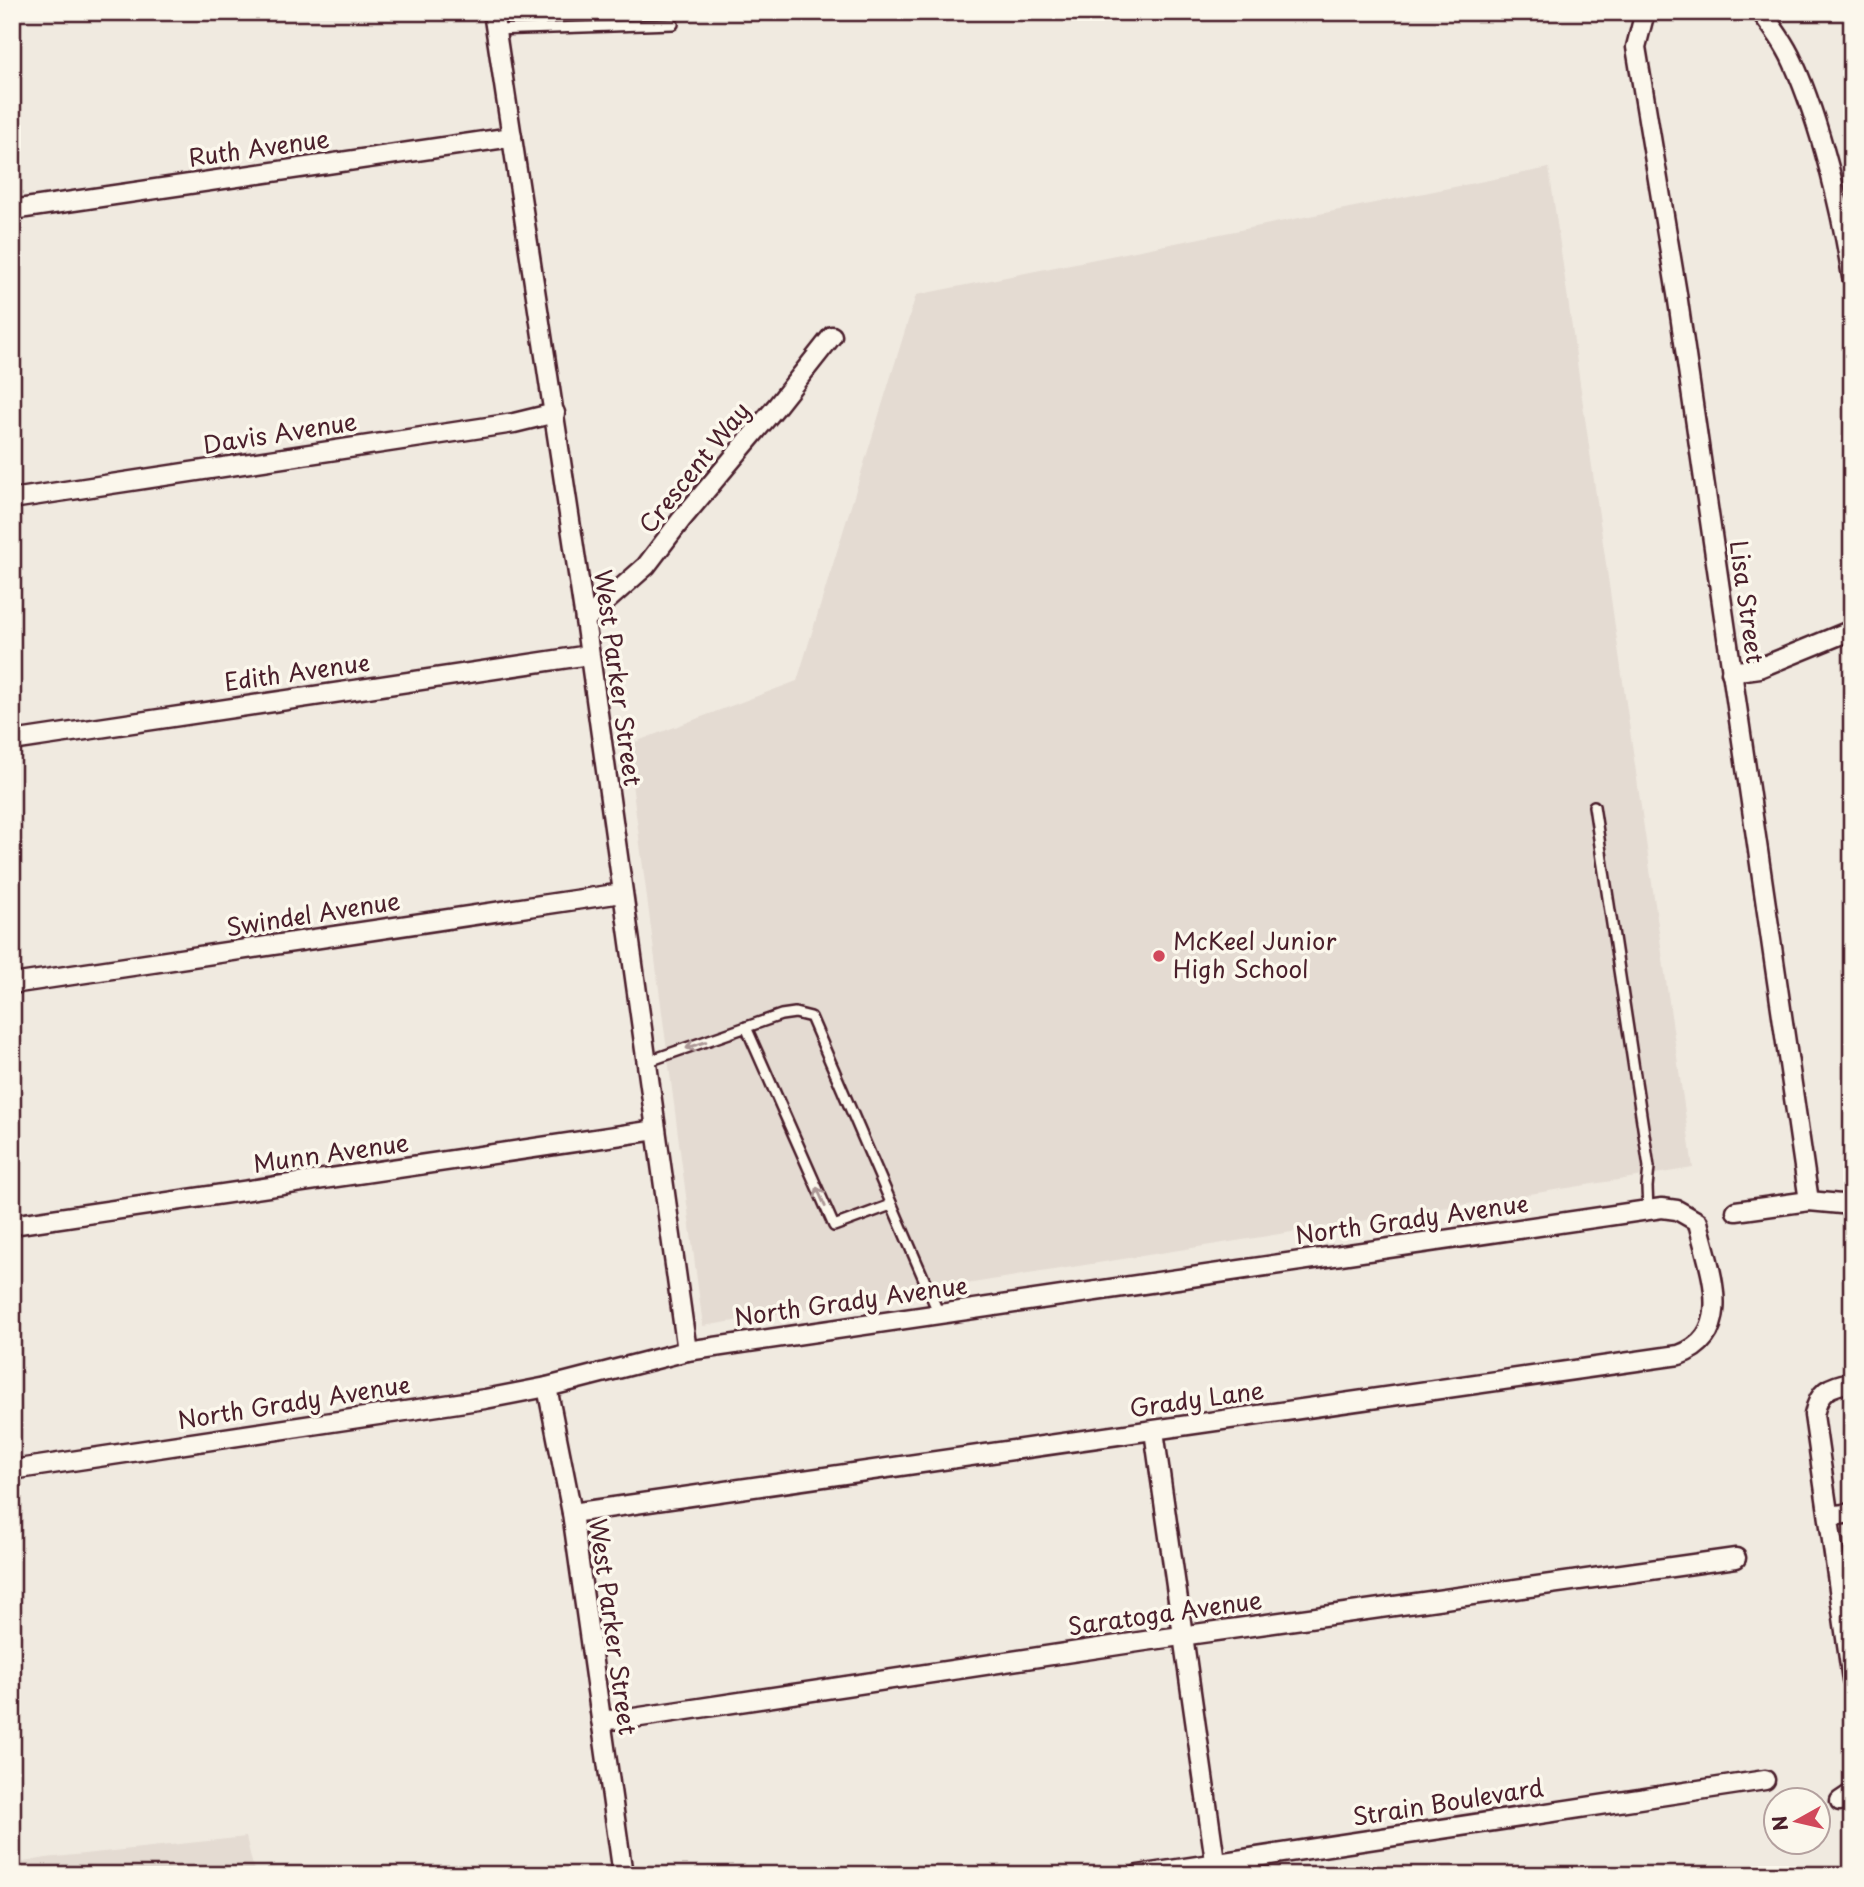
<svg xmlns="http://www.w3.org/2000/svg" width="1864" height="1887" viewBox="0 0 1864 1887" font-family="'Playpen Sans',sans-serif">
<style>
.built{fill:#e4dbd2}
.lines{fill:none;stroke-linecap:round;stroke-linejoin:round}
.service-casing{stroke:#4a1f2b;stroke-width:14}
.minor-casing{stroke:#4a1f2b;stroke-width:23}
.service{stroke:#fbf7ec;stroke-width:9}
.minor{stroke:#fbf7ec;stroke-width:18}
.oneway{stroke:#ab9695}
.poi-dot{fill:#d1495b;stroke:#fbf7ec;stroke-width:2.5}
.labels{text-anchor:middle;stroke-width:7;stroke-linejoin:round;paint-order:stroke}
.street-label{font-size:24px;fill:#4a1f2b;stroke:#fbf7ec}
.poi-label{font-size:24px;fill:#4a1f2b;stroke:#fbf7ec;text-anchor:start}
</style>
<rect width="100%" height="100%" fill="#f0eae0"/>
<filter id="ink" filterUnits="userSpaceOnUse"><feTurbulence type="fractalNoise" baseFrequency=".0143" numOctaves="2"/><feDisplacementMap in="SourceGraphic" scale="14" xChannelSelector="R" yChannelSelector="G"/><feConvolveMatrix kernelMatrix="1 2 1 2 8 2 1 2 1" color-interpolation-filters="sRGB"/></filter>
<g filter="url(#ink)">
<g class="built">
<path d="M1549,168L1693,1168L703,1326L627,745L797,681L916,295Z"/>
<path d="M246,1837L255,1875H12V1864L46,1858Z"/>
</g>
<g class="lines">
<g class="service-casing">
<g id="service">
<path d="M496,30L673,24"/>
<path d="M1594,806L1649,1167L1647,1187L1648,1210"/>
<path d="M746,1027L834,1226L891,1205"/>
<path d="M646,1062L781,1015L795,1013L811,1017L939,1314"/>
</g>
</g>
<g class="minor-casing">
<g id="minor">
<path d="M493,12L585,620L687,1351"/>
<path d="M1645,12L1636,47L1677,294L1809,1201"/>
<path d="M1761,12C1773,28 1785,44 1793,62C1820,122 1842,212 1852,277"/>
<path d="M12,210L512,137"/>
<path d="M12,499L514,423L555,413"/>
<path d="M585,620L646,566L681,520L776,407L832,336"/>
<path d="M1731,672L1759,668L1852,630"/>
<path d="M12,741L589,655"/>
<path d="M12,984L622,893"/>
<path d="M1736,1211L1809,1201L1841,1204L1852,1203"/>
<path d="M12,1225L656,1130"/>
<path d="M1852,1382C1828,1386 1819,1391 1814,1415L1852,1680"/>
<path d="M547,1387L572,1513L623,1875"/>
<path d="M1154,1431L1217,1875"/>
<path d="M12,1470L485,1399L547,1387L687,1351L1662,1208L1677,1210L1698,1222C1708,1267 1738,1333 1679,1355L572,1513"/>
<path d="M1829,1516L1852,1513"/>
<path d="M601,1720L627,1719L1145,1641L1736,1558"/>
<path d="M1840,1801L1852,1793"/>
<path d="M1138,1875L1765,1780"/>
</g>
</g>
<use href="#service" class="service"/>
<use href="#minor" class="minor"/>
</g>
<defs><path id="oneway-shaft" d="M-6 0H5M1.5-3L5.5 0L1.5 3" fill="none" stroke-width="1.6" stroke-linecap="round" stroke-linejoin="round" transform="scale(1.75)"/></defs>
<g class="oneway">
<use href="#oneway-shaft" transform="translate(696 1045) rotate(161)"/>
<use href="#oneway-shaft" transform="translate(821 1197) rotate(-114)"/>
</g>
</g>
<circle class="poi-dot" cx="1159" cy="956" r="7"/>
<g class="labels">
<g class="street-label">
<text transform="translate(259 149) rotate(-8)" y="8">Ruth Avenue</text>
<text transform="translate(280 434) rotate(-9)" y="8">Davis Avenue</text>
<text transform="translate(695 468) rotate(-51)" y="8">Crescent Way</text>
<text transform="translate(1746 602) rotate(82)" y="8">Lisa Street</text>
<text transform="translate(297 673) rotate(-8)" y="8">Edith Avenue</text>
<text transform="translate(617 678) rotate(82)" y="8">West Parker Street</text>
<text transform="translate(313 915) rotate(-9)" y="8">Swindel Avenue</text>
<text transform="translate(331 1154) rotate(-8)" y="8">Munn Avenue</text>
<text transform="translate(1412 1220) rotate(-8)" y="8">North Grady Avenue</text>
<text transform="translate(851 1302) rotate(-8)" y="8">North Grady Avenue</text>
<text transform="translate(1197 1400) rotate(-8)" y="8">Grady Lane</text>
<text transform="translate(294 1403) rotate(-9)" y="8">North Grady Avenue</text>
<text transform="translate(1165 1614) rotate(-8)" y="8">Saratoga Avenue</text>
<text transform="translate(612 1627) rotate(82)" y="8">West Parker Street</text>
<text transform="translate(1448 1803) rotate(-9)" y="8">Strain Boulevard</text>
</g>
<g class="poi-label">
<text x="1173" y="950">McKeel Junior<tspan x="1173" dy="28">High School</tspan></text>
</g>
</g>
<rect width="1864" height="1887" fill="none" stroke="#fbf7ec" stroke-width="42"/>
<rect x="21" y="21" width="1822" height="1845" fill="none" stroke="#4a1f2b" stroke-width="2.5" filter="url(#ink)"/>
<g transform="translate(1797 1821) rotate(262)"><circle r="33" fill="#fbf7ec" stroke="#b4a19f" stroke-width="2"/>
<path d="M0-5L12 26L0 18L-12 26Z" fill="#d1495b"/>
<text y="-10" font-size="19" font-weight="bold" text-anchor="middle" fill="#4a1f2b">N</text>
</g>
</svg>
